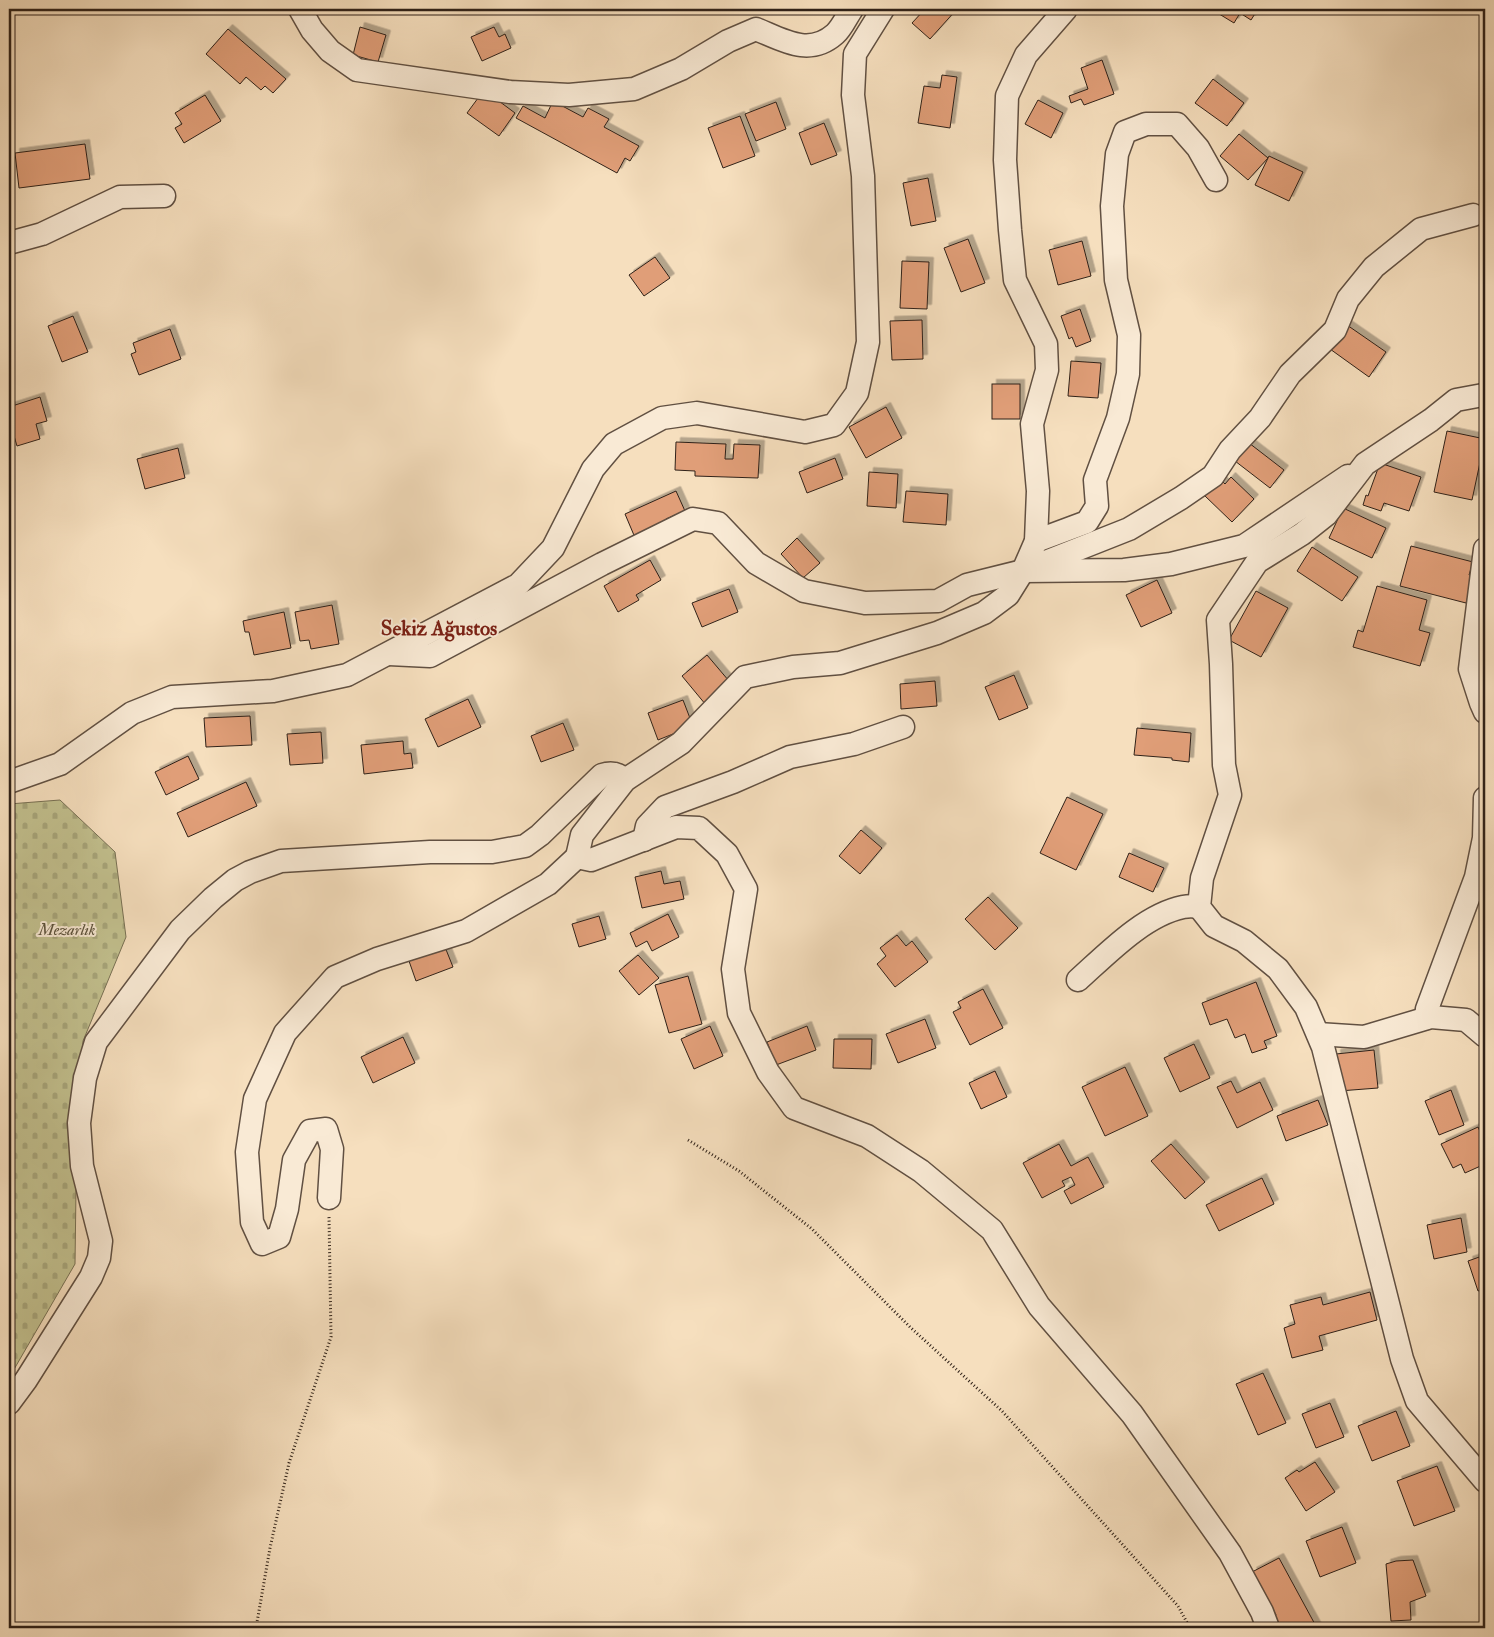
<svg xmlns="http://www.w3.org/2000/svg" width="1494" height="1637" viewBox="0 0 1494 1637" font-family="'IM FELL Double Pica',serif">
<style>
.cemetery{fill:url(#cemetery-stones);stroke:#787053}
.building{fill:#e09e78;stroke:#2f2118;filter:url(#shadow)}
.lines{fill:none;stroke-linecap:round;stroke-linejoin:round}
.minor-casing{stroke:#615042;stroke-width:25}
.path{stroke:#2f2118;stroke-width:3;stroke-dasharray:1 2.5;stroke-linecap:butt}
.minor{stroke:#f9ead5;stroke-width:22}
.labels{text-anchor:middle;stroke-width:4;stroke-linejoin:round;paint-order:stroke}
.park-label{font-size:16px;font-style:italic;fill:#5b513b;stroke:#f9ead5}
.district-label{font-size:21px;font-weight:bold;fill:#7a1f14;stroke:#f9ead5}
</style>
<defs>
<pattern id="cemetery-stones" width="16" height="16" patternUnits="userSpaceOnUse" patternTransform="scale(1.25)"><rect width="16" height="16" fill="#c2c08e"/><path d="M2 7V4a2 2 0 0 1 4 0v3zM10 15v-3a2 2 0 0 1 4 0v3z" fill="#a7a57a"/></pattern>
<filter id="shadow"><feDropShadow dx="4.5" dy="-4.5" stdDeviation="0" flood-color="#0004"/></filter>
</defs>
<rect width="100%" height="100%" fill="#f6dfbe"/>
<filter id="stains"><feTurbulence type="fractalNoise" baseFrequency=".004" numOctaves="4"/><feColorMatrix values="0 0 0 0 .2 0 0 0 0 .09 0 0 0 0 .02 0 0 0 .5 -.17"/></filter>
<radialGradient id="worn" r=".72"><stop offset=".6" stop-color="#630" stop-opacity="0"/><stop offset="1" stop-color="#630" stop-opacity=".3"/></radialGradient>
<path class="cemetery" d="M60,800L115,852L126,937L83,1041L76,1189L75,1264L9,1378V804Z"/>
<g class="building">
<path d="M925,9H957L930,39L912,23Z"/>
<path d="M1211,9H1258L1251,20L1240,13L1234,23Z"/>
<path d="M360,27L386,35L378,62L353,55Z"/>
<path d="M494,27L499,37L505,34L511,48L482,61L471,37Z"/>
<path d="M228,29L286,79L273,93L265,86L261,90L246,77L240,84L206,54Z"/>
<path d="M1102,60L1114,94L1084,105L1081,99L1071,103L1069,96L1088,89L1081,68Z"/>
<path d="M942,75L957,77L950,128L918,123L924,86L940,88Z"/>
<path d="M1213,79L1244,103L1227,126L1195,103Z"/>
<path d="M484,90L515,113L499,136L467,113Z"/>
<path d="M205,95L221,121L184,143L175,128L182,124L175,113Z"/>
<path d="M1038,100L1063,113L1051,138L1025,124Z"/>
<path d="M553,101L583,117L588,108L609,119L604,127L639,146L630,161L625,158L617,173L516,118L523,106L545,118Z"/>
<path d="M776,102L786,129L756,141L745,114Z"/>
<path d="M740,116L755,156L723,168L708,128Z"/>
<path d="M824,123L837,155L811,165L799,133Z"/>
<path d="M1239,134L1268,158L1248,180L1220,156Z"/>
<path d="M85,144L90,179L19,188L15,153Z"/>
<path d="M1269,156L1303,172L1289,201L1255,185Z"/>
<path d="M928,178L936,221L911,226L903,183Z"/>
<path d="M968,239L985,283L961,292L944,248Z"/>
<path d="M1082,241L1091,276L1058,285L1049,250Z"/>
<path d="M655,257L670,278L644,296L629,275Z"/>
<path d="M902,261L929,262L927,309L900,308Z"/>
<path d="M1080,309L1091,341L1076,347L1072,337L1069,339L1061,316Z"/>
<path d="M73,316L88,352L62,362L48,326Z"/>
<path d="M922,320L923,359L892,360L890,321Z"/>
<path d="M1347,325L1386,352L1369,377L1330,349Z"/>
<path d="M170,329L181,359L139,375L131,354L136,352L133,343Z"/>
<path d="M1071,361L1101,363L1098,398L1068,396Z"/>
<rect x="992" y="384" width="28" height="35"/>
<path d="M40,397L47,421L36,424L40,439L17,446L9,419V407Z"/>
<path d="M886,407L902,438L866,458L849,427Z"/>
<path d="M1447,431L1485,439L1472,500L1434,492Z"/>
<path d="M676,442L726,444L725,459H733L734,444L760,445L758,478L695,476V471L675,470Z"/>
<path d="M1249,443L1284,470L1270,488L1235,461Z"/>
<path d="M178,448L185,478L145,489L137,459Z"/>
<path d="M835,458L843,479L807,493L799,472Z"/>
<path d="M1380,463L1421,477L1409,511L1384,503L1381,511L1363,505L1366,495L1368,496Z"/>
<path d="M869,472L898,474L896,508L867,506Z"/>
<path d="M1231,477L1254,499L1232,522L1204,495L1220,479L1225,484Z"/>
<path d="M676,491L685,511L666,519L669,525L636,540L625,514Z"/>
<path d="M906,491L948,494L946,525L903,522Z"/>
<path d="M1343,508L1386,528L1372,558L1329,538Z"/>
<path d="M797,538L820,563L803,578L781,554Z"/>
<path d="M1411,546L1473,562L1469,575L1474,576L1466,603L1400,586Z"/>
<path d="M1312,547L1358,577L1342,601L1297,571Z"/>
<path d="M650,560L661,580L636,595L639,600L618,612L604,586Z"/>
<path d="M1157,580L1172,613L1141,627L1126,595Z"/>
<path d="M1377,586L1427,600L1419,630L1430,633L1420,666L1353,647L1358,630L1363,632Z"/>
<path d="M729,589L738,612L702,627L692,603Z"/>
<path d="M1256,591L1288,608L1261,657L1229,640Z"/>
<path d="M332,605L339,644L311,649L309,640L300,641L295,612Z"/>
<path d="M284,612L291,648L254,655L249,632H245L243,621Z"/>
<path d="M707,655L729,681L706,705L682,676Z"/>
<path d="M1014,675L1028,708L999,720L985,687Z"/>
<path d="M935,681L937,706L901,709L900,684Z"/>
<path d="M468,699L481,727L438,747L425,719Z"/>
<path d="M683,700L693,726L658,740L648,713Z"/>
<path d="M250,716L252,745L206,747L204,718Z"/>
<path d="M563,723L574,750L541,762L531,736Z"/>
<path d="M1137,728L1191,733L1189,762L1172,760V758L1134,755Z"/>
<path d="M321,732L323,763L290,765L287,734Z"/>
<path d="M403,741L404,754L411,753L413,768L364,774L361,745Z"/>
<path d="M188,756L199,779L166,795L155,772Z"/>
<path d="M246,782L257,806L188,837L177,813Z"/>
<path d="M1067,797L1103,814L1076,870L1040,853Z"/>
<path d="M861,830L882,848L860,874L839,856Z"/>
<path d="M1129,853L1164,868L1153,892L1119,877Z"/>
<path d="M661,871L664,884L680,881L684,899L642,908L635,877Z"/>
<path d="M988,897L1018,928L995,950L965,919Z"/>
<path d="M668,914L679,937L652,951L647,941L636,947L630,933Z"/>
<path d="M599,916L606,939L579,947L572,924Z"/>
<path d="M897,935L906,946L912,941L928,962L895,987L877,964L886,956L880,948Z"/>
<path d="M445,947L453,967L416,981L409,961Z"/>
<path d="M638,955L659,978L639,995L619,971Z"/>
<path d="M688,976L702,1024L669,1033L655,985Z"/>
<path d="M1256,982L1277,1036L1264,1041L1267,1048L1252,1053L1245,1034L1235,1038L1227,1019L1210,1025L1202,1003Z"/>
<path d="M983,989L1003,1028L970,1045L953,1012L961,1008L958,1002Z"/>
<path d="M925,1019L936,1048L898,1063L886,1034Z"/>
<path d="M710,1026L723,1056L694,1069L681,1039Z"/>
<path d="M807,1026L816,1050L776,1065L767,1042Z"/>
<path d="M403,1037L415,1063L373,1083L361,1057Z"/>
<path d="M834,1039H872L871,1069L833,1068Z"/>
<path d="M1194,1044L1210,1078L1180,1092L1164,1058Z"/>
<path d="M1374,1050L1378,1088L1339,1091L1336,1054Z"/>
<path d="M1125,1067L1148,1116L1105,1136L1082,1087Z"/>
<path d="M995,1071L1007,1097L981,1109L969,1083Z"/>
<path d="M1231,1081L1237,1093L1260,1082L1273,1110L1237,1128L1217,1087Z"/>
<path d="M1451,1090L1464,1125L1439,1135L1425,1101Z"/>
<path d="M1318,1100L1328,1125L1286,1141L1277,1116Z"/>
<path d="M1478,1127L1485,1142V1164L1465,1173L1461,1164L1453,1168L1441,1144Z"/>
<path d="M1059,1144L1071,1166L1088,1157L1104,1187L1071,1204L1064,1191L1075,1185L1071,1177L1062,1181L1065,1186L1042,1198L1023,1163Z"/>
<path d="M1171,1144L1205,1182L1185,1199L1151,1161Z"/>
<path d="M1262,1178L1274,1204L1219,1231L1206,1205Z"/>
<path d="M1461,1218L1467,1252L1434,1259L1427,1225Z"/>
<path d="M1485,1255V1289L1478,1291L1468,1261Z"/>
<path d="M1370,1292L1377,1320L1319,1336L1323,1350L1292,1358L1284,1328L1295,1324L1290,1305L1321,1297L1323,1305Z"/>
<path d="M1263,1373L1286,1423L1258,1435L1236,1384Z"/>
<path d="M1330,1403L1344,1437L1316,1448L1302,1414Z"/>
<path d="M1396,1411L1410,1446L1372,1461L1358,1426Z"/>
<path d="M1315,1462L1335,1492L1306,1511L1285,1478L1297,1470L1299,1472Z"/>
<path d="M1437,1466L1455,1511L1414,1526L1397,1481Z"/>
<path d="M1342,1527L1356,1563L1320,1577L1306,1541Z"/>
<path d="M1279,1558L1317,1628H1276L1271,1618L1276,1615L1252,1572Z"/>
<path d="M1413,1560L1426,1596L1410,1602L1411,1620L1391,1621L1386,1564L1396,1561Z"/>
</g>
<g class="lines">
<g class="minor-casing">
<g id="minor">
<path d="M300,9L312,30L330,51L357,70L510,92L569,95L634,89L681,69L728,41L756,29C783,40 809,57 835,34C842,28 847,16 852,9"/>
<path d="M1066,9L1026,55L1007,96L1005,160L1010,230L1015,280L1046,344L1047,370L1032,424L1038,491L1036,541L1023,571L1008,595L984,613L937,633L840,663L793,667L745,677L681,743L625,780L582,835L577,857L591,860L676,827L699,828L727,854L746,889L733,969L739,1013L768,1072L794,1108L867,1136L921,1171L992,1230L1039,1306L1132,1414L1230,1553L1262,1612L1268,1628"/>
<path d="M9,243L42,234L120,197L164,196"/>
<path d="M1483,395L1456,400L1431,420L1365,464L1326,515L1302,534L1257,562L1218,620L1221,664L1224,765L1230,795L1202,878L1199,907L1214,926L1244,941L1278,969L1306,1007L1323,1047L1402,1359L1417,1401L1485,1481"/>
<path d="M1036,541L1087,522L1097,506L1095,480L1118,418L1128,374L1129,335L1116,280L1112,206L1117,154L1125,132L1146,124H1177L1198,148L1216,180"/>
<path d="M1485,549L1470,669L1481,703L1485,712"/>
<path d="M1038,565L1129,529L1181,498L1213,476L1230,450L1260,418L1290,374L1335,330L1348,299L1374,267L1421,229L1473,215"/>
<path d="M389,654L430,656L602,564L693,519L718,523L756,563L804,591L865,603L938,601L967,585L1023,571L1124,570L1171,564L1244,546L1348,476"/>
<path d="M9,782L60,764L132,713L172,697L273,691L347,675L518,585L553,548L593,469L614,444L662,418L697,413L805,432L834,425L857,393L868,342L863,176L853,95L855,54L883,9"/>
<path d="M644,840L647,826L665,807L733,782L790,757L854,744L903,727"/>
<path d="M1078,980C1107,954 1144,915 1183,907C1188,906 1194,906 1199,907"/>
<path d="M1426,1018L1427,1009L1476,877L1484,838L1485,798"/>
<path d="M1318,1034L1364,1037L1431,1017L1466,1020L1485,1036"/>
<path d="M329,1198L332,1149L326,1129L310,1131L294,1160L287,1209L279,1237L262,1244L252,1222L247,1152L255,1099L285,1033L335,977L377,959L466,931L548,884L577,857"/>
<path d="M9,1403L26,1380L91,1277L99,1258L101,1241L82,1166L79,1123L85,1078L96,1042L180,930L213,898L235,880L250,872L281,861L430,852H492L525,846L540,835L602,775C611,772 618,773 625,780"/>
</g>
</g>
<g class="path">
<path d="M688,1140L739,1171L812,1229L910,1327L1002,1411L1178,1606L1190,1628"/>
<path d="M256,1628L270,1548L289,1463L331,1337L329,1217"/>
</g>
<use href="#minor" class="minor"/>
</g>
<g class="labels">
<g class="park-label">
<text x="67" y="935">Mezarlık</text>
</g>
<g class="district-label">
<text x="439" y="635">Sekiz Ağustos</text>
</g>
</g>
<rect width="1494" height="1637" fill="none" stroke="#f6dfbe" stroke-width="30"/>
<rect x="10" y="10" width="1474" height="1617" fill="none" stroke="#2f2118" stroke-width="2.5"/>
<rect x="15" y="15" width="1464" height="1607" fill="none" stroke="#2f2118"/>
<rect width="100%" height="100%" filter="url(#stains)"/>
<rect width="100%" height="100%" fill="url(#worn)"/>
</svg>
